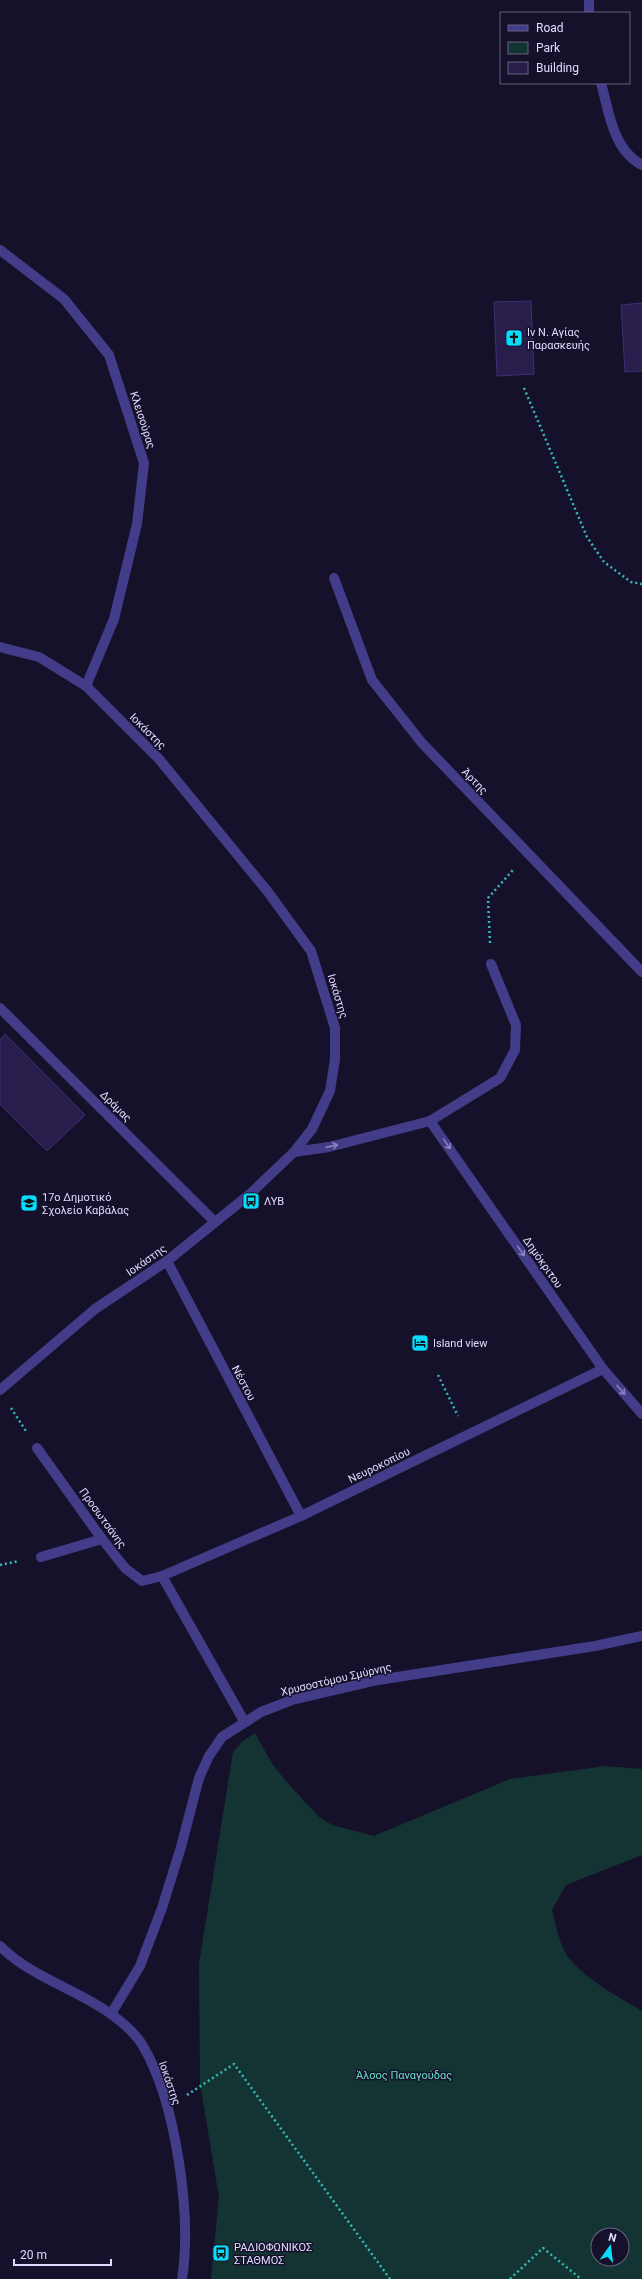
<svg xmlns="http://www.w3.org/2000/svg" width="642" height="2279" viewBox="0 0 642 2279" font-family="Roboto,sans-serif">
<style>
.green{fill:#143434;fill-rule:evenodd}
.building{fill:#281d4b;stroke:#402f77}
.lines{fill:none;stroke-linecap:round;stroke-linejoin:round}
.path{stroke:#31bcb8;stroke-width:2.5;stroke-dasharray:2 3;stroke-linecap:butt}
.minor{stroke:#423c89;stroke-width:10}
.tertiary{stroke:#423c89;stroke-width:10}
.oneway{stroke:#8983be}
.labels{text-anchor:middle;stroke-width:3;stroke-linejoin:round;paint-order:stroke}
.poi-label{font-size:11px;fill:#e0daff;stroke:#16112a;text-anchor:start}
.street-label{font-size:11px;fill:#e0daff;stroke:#16112a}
.park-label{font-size:11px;fill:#65e0c6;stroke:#16112a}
</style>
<rect width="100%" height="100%" fill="#16112a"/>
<path class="green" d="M255,1733L271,1762L284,1779L319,1817L332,1825L374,1836L510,1779L606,1766L642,1769V1855L566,1885L552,1910C556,1926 559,1943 568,1957C585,1979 618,1997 642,2011V2279H211L219,2197L200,2083L199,1964L233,1752L243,1741ZM598,2235H622V2259H598Z"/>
<g class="building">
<path d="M531,301L534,374L497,376L494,302Z"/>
<path d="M642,303V371L625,372L621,305Z"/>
<path d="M5,1034L85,1115L47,1151L0,1104V1040Z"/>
</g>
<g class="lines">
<g class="path">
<path d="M524,388L587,537L604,562L631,582L642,584"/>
<path d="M490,943L488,898L513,870"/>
<path d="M438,1375L458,1416"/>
<path d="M11,1408L26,1431"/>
<path d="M0,1565L19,1561"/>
<path d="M187,2095L234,2064L390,2279"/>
<path d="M510,2279L543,2248L581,2279"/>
</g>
<g class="minor">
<path d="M589,13V0"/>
<path d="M601,83C609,112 613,150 642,165"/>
<path d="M0,250L64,299L109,355L144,463L137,524L114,619L86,686"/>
<path d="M334,578L372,680L422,743L642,972"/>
<path d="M0,1008L215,1222"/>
<path d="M430,1121L500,1078L515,1050L516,1025L491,964"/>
<path d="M294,1152L329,1147L430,1121L603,1369L642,1414"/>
<path d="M167,1261L301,1516"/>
<path d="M37,1448L102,1539L125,1568L142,1581L162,1576L301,1516L603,1369"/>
<path d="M41,1557L102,1539"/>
<path d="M162,1576L244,1721"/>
</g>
<g class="tertiary">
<path d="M0,647L39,657L86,686L159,759L268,892L311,951L335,1028V1059L330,1091L312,1129L294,1152L250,1194L167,1261L95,1309L0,1390"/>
<path d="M0,1946C31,1977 76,1989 111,2014C122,2022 136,2034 143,2046C176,2102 192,2216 182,2279"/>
<path d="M111,2014L140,1966L162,1908L181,1847L199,1778L209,1756L222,1737L261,1712L292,1700L378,1680L595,1646L642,1636"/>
</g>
</g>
<defs><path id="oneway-shaft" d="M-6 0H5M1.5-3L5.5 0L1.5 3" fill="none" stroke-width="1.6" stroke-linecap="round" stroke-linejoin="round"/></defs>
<g class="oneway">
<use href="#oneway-shaft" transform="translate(447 1144) rotate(55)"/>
<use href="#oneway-shaft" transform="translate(332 1146) rotate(-13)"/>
<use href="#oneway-shaft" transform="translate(521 1251) rotate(55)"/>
<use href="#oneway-shaft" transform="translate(621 1390) rotate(49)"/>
</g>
<defs>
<g id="church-square" transform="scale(0.9)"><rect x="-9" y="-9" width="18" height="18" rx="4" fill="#07dcfd" stroke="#16112a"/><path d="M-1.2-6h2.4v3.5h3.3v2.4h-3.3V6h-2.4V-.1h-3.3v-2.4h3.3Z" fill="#111"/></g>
<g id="bus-square" transform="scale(0.9)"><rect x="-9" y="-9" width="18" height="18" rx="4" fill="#07dcfd" stroke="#16112a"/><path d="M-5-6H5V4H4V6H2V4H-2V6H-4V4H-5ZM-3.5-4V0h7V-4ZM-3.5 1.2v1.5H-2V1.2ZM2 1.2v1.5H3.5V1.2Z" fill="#111"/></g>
<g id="school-square" transform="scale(0.9)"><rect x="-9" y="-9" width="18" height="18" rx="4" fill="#07dcfd" stroke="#16112a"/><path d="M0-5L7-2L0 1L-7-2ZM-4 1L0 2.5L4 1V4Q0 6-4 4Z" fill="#111"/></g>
<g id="hotel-square" transform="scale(0.9)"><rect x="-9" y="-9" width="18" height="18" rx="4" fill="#07dcfd" stroke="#16112a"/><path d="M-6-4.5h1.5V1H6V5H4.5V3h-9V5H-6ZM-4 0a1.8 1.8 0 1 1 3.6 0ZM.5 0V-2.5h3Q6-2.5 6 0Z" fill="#111"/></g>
</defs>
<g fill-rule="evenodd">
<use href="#church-square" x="514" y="338"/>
<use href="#bus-square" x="251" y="1201"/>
<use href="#school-square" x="29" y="1203"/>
<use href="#hotel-square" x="420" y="1343"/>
<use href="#bus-square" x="221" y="2253"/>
</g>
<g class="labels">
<g class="poi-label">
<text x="527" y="336">Ιν Ν. Αγίας<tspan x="527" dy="13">Παρασκευής</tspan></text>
<text x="42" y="1201">17ο Δημοτικό<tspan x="42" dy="13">Σχολείο Καβάλας</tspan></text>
<text x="264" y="1205">ΛΥΒ</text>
<text x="433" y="1347">Island view</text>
<text x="234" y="2251">ΡΑΔΙΟΦΩΝΙΚΟΣ<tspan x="234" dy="13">ΣΤΑΘΜΟΣ</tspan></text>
</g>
<g class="street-label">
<text transform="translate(143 420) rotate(72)" y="4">Κλεισούρας</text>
<text transform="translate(148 731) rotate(45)" y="4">Ιοκάστης</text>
<text transform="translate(475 781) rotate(46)" y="4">Άρτης</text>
<text transform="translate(338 996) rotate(73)" y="4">Ιοκάστης</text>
<text transform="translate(116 1106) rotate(45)" y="4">Δράμας</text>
<text transform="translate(146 1260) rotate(-35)" y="4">Ιοκάστης</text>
<text transform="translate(543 1262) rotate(55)" y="4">Δημόκριτου</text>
<text transform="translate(244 1383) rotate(62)" y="4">Νέστου</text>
<text transform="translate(379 1465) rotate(-26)" y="4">Νευροκοπίου</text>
<text transform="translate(103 1518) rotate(54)" y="4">Προσωτσάνης</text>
<text transform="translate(336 1679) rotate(-13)" y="4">Χρυσοστόμου Σμύρνης</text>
<text transform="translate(170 2083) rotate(71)" y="4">Ιοκάστης</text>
</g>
<g class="park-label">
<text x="404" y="2079">Άλσος Παναγούδας</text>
</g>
</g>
<rect x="500" y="12" width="130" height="72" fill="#16112a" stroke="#67617f"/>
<rect x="508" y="25" width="20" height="6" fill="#423c89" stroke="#67617f"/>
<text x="536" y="32" font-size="12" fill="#e0daff">Road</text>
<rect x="508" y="42" width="20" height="12" fill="#143434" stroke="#67617f"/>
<text x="536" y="52" font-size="12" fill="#e0daff">Park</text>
<rect x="508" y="62" width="20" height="12" fill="#281d4b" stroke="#67617f"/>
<text x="536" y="72" font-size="12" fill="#e0daff">Building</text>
<g transform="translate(610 2247) rotate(14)"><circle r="19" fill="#16112a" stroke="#67617f"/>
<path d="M0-3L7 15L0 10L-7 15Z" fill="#07dcfd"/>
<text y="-6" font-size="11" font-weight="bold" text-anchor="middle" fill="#e0daff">N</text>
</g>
<path d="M14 2259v6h97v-6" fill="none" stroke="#e0daff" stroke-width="2"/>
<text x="20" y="2259" font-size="12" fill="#e0daff" stroke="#16112a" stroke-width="3" paint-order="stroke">20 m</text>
</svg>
